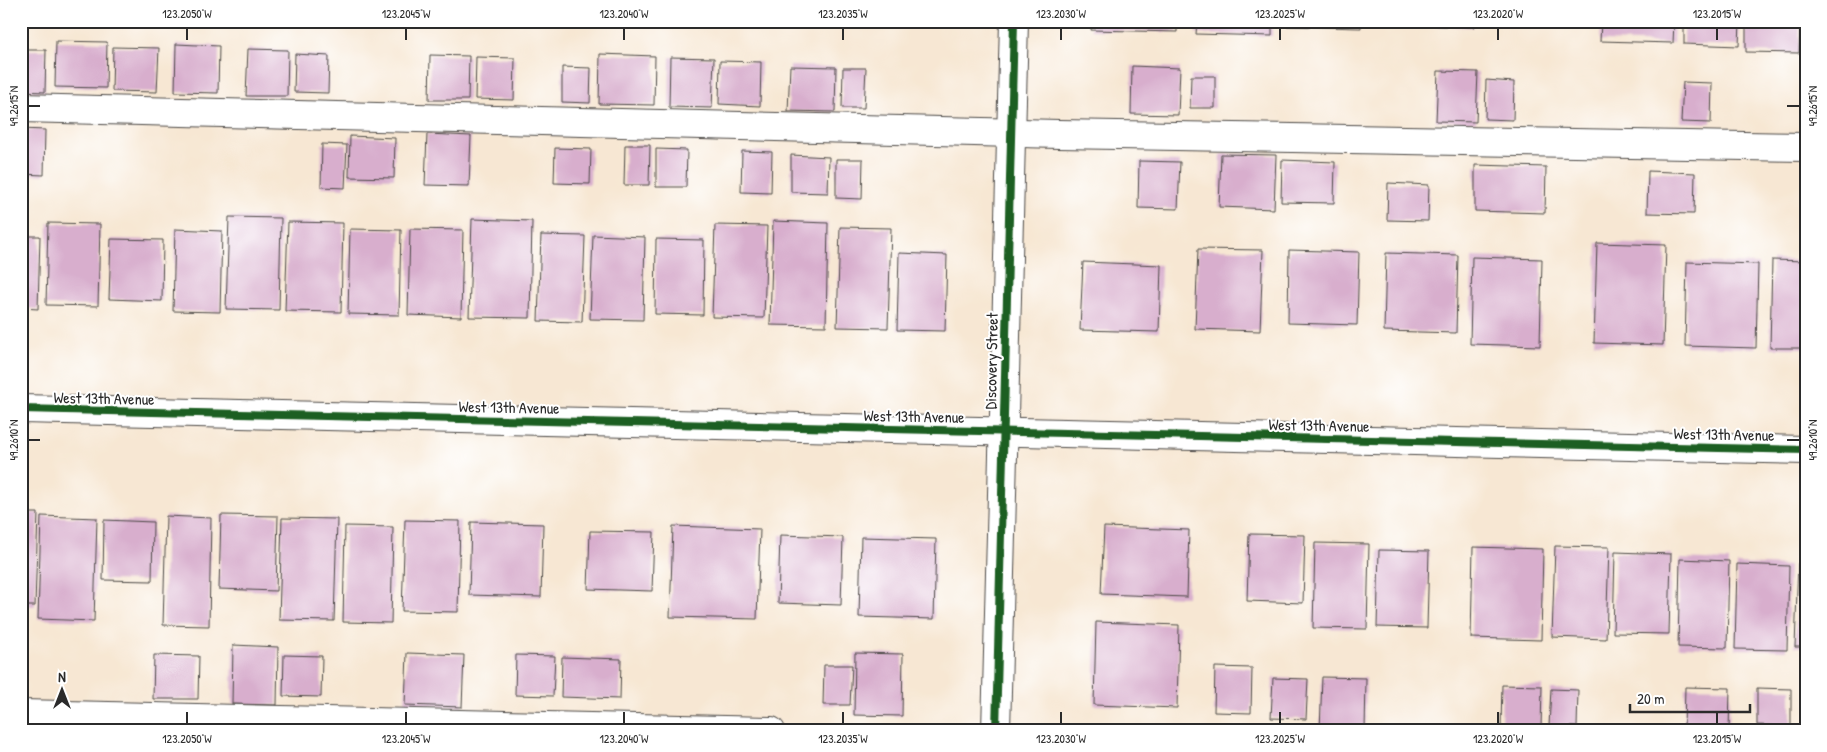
<svg xmlns="http://www.w3.org/2000/svg" width="1827" height="752" viewBox="0 0 1827 752" font-family="'Patrick Hand',sans-serif">
<style>
.building{fill:#d8aecd}
.lines{fill:none;stroke-linecap:round;stroke-linejoin:round}
.minor-casing{stroke:#4a4744;stroke-width:30}
.minor{stroke:#fff;stroke-width:28}
.cycleway-casing{stroke:#fff;stroke-width:11}
.cycleway{stroke:#1b5e20;stroke-width:8}
.ticks{fill:none;stroke:#2b2b2b;stroke-width:2}
.labels{text-anchor:middle;stroke-width:4;stroke-linejoin:round;paint-order:stroke}
.street-label{font-size:16px;fill:#2b2b2b;stroke:#fff}
.neatline{fill:none;stroke:#2b2b2b;stroke-width:2}
.ticks-label{font-size:12px;text-anchor:middle;fill:#2b2b2b}
</style>
<rect width="100%" height="100%" fill="#fff"/>
<filter id="ink" filterUnits="userSpaceOnUse"><feTurbulence type="fractalNoise" baseFrequency=".02" numOctaves="2"/><feDisplacementMap in="SourceGraphic" scale="10" xChannelSelector="R" yChannelSelector="G"/><feConvolveMatrix kernelMatrix="1 2 1 2 8 2 1 2 1" color-interpolation-filters="sRGB"/></filter>
<filter id="wash" filterUnits="userSpaceOnUse"><feTurbulence type="fractalNoise" baseFrequency=".0096" numOctaves="4" result="noise"/><feDisplacementMap in="SourceGraphic" scale="20" xChannelSelector="R" yChannelSelector="G"/><feGaussianBlur stdDeviation="1.12" result="paint"/><feColorMatrix in="noise" values="0 0 0 0 0 0 0 0 0 0 0 0 0 0 0 0 0 1.4 0 .05"/><feComposite in="paint" operator="in"/></filter>
<g filter="url(#wash)">
<rect width="100%" height="100%" fill="#f7e7d3"/>
<g id="blocks">
<g class="building">
<path d="M1092,21H1177V32L1091,30Z"/>
<path d="M1197,21H1272V36L1196,34Z"/>
<path d="M1286,21H1361V28L1286,26Z"/>
<path d="M1393,21H1474V27L1393,24Z"/>
<path d="M1490,21H1573V27L1490,24Z"/>
<path d="M1601,21H1674L1673,43L1600,41Z"/>
<path d="M1684,21H1740L1739,46L1684,44Z"/>
<path d="M1746,21H1800L1799,53L1746,52Z"/>
<path d="M56,41L107,42L106,88L55,87Z"/>
<path d="M176,44L219,46L218,93L175,92Z"/>
<path d="M113,47L159,48L157,92L112,91Z"/>
<path d="M248,49L288,50L287,96H246Z"/>
<path d="M21,50H46L45,92L21,91Z"/>
<path d="M295,54L329,56L328,93L294,92Z"/>
<path d="M600,54L655,56L654,105L599,104Z"/>
<path d="M430,55L469,56L468,100H429Z"/>
<path d="M476,57L515,58L514,100L475,99Z"/>
<path d="M670,57L714,58L712,108L669,107Z"/>
<path d="M720,61L761,62L760,106L719,104Z"/>
<path d="M790,66L836,67L835,112L788,111Z"/>
<path d="M1132,66L1180,68L1178,115L1131,114Z"/>
<path d="M562,67L591,68L590,103L562,102Z"/>
<path d="M843,68H866L864,108H842Z"/>
<path d="M1438,71L1478,72L1476,122L1436,121Z"/>
<path d="M1191,76H1215V108H1190Z"/>
<path d="M1486,80L1514,82L1513,120L1485,119Z"/>
<path d="M1683,82L1712,83L1711,123L1681,122Z"/>
<path d="M21,129L45,130L44,175L21,174Z"/>
<path d="M427,134L471,136L469,186L425,185Z"/>
<path d="M350,136L395,138L394,178L349,177Z"/>
<path d="M322,144L347,145L345,188L321,187Z"/>
<path d="M625,145H650L649,185H624Z"/>
<path d="M555,148L591,149L590,184L554,183Z"/>
<path d="M656,149L687,150L686,187H656Z"/>
<path d="M742,151L772,152L771,193L741,192Z"/>
<path d="M1221,154L1276,155L1274,209L1219,207Z"/>
<path d="M791,155L829,157L828,193L791,192Z"/>
<path d="M836,159H863L862,199L836,198Z"/>
<path d="M1282,160L1335,162L1334,203L1281,202Z"/>
<path d="M1139,161L1180,162L1178,209L1138,208Z"/>
<path d="M1475,165L1546,167L1545,213L1475,211Z"/>
<path d="M1648,171L1695,173L1694,214L1647,213Z"/>
<path d="M1388,183L1429,185L1428,221L1387,220Z"/>
<path d="M229,217L281,218L279,310L226,309Z"/>
<path d="M472,219L532,221L530,318L469,317Z"/>
<path d="M773,221L828,223L826,326L770,325Z"/>
<path d="M288,222L343,223L341,312L285,311Z"/>
<path d="M48,223L100,224L98,306L46,305Z"/>
<path d="M715,225L767,226L764,318L712,317Z"/>
<path d="M840,227L891,228L888,328L837,327Z"/>
<path d="M175,229L222,231L220,312L173,311Z"/>
<path d="M350,229L401,230L399,315L348,314Z"/>
<path d="M410,229L463,230L461,317L408,315Z"/>
<path d="M541,235L585,236L582,322L538,321Z"/>
<path d="M593,235L645,237L643,320L590,319Z"/>
<path d="M21,236H40L38,309L21,308Z"/>
<path d="M111,239L163,240L162,301L109,299Z"/>
<path d="M656,239L704,240L703,315L655,314Z"/>
<path d="M1597,243L1666,245L1663,345L1594,343Z"/>
<path d="M1198,249L1263,250L1260,331L1195,329Z"/>
<path d="M1289,250L1359,252L1357,325L1288,323Z"/>
<path d="M899,253L947,255L945,331L897,330Z"/>
<path d="M1386,253L1458,255L1456,333L1384,331Z"/>
<path d="M1472,257L1542,259L1540,346L1470,344Z"/>
<path d="M1772,260L1806,261V348H1770Z"/>
<path d="M1083,262L1161,265L1159,332L1080,330Z"/>
<path d="M1687,262L1758,264L1756,348L1685,346Z"/>
<path d="M21,513H38L35,606H21Z"/>
<path d="M221,515L278,516L276,591L219,589Z"/>
<path d="M41,516L97,518L94,621L38,619Z"/>
<path d="M166,516L211,518L209,626L163,625Z"/>
<path d="M282,518L337,519L334,621L279,620Z"/>
<path d="M104,520L153,522L152,581L103,580Z"/>
<path d="M405,520L460,521L458,612L402,611Z"/>
<path d="M471,522L543,524L541,597L469,595Z"/>
<path d="M345,526L393,527L391,623L343,622Z"/>
<path d="M673,526L760,529L757,619L670,617Z"/>
<path d="M1104,527L1189,530L1187,597L1101,594Z"/>
<path d="M590,531L654,532L652,591L588,589Z"/>
<path d="M1249,534L1305,535L1303,603L1247,601Z"/>
<path d="M780,535L843,537L841,605L778,603Z"/>
<path d="M861,537L936,539L934,619L859,617Z"/>
<path d="M1315,543L1369,544L1367,629L1313,628Z"/>
<path d="M1555,546L1609,547L1606,639L1552,637Z"/>
<path d="M1473,547L1543,549L1541,640L1471,638Z"/>
<path d="M1379,550L1429,551L1427,628L1377,627Z"/>
<path d="M1615,552L1671,554L1669,634L1613,633Z"/>
<path d="M1680,559L1729,561L1727,648L1678,647Z"/>
<path d="M1798,563L1806,564V647H1795Z"/>
<path d="M1737,564L1789,566L1787,650L1735,649Z"/>
<path d="M1096,622L1179,625L1177,708L1094,705Z"/>
<path d="M233,645L278,647L277,705L232,704Z"/>
<path d="M407,653L464,655L462,707L405,705Z"/>
<path d="M855,653L903,654L902,716L854,715Z"/>
<path d="M154,655L199,656L198,699H153Z"/>
<path d="M284,655L322,656L321,697L283,696Z"/>
<path d="M516,655L555,656L553,696L515,695Z"/>
<path d="M562,657L621,659L620,699L561,697Z"/>
<path d="M824,665H852L850,705H823Z"/>
<path d="M1215,667L1252,668L1251,713L1214,712Z"/>
<path d="M1322,677L1366,678L1365,731H1320Z"/>
<path d="M1273,678L1308,679L1306,719L1271,718Z"/>
<path d="M1502,685L1542,686L1541,728L1501,726Z"/>
<path d="M1685,687L1730,688L1729,731L1684,730Z"/>
<path d="M1757,688L1791,689V726L1757,725Z"/>
<path d="M1551,689L1578,690L1577,727L1549,726Z"/>
</g>
</g>
</g>
<g filter="url(#ink)">
<use href="#blocks" fill-opacity="0" stroke="#4a4744" stroke-width="1"/>
<g class="lines">
<g class="minor-casing">
<g id="minor">
<path d="M21,108L1059,134L1806,147"/>
<path d="M21,409L1806,450"/>
<path d="M21,714L771,731"/>
<path d="M996,731L1014,21"/>
</g>
</g>
<use href="#minor" class="minor"/>
<g class="cycleway-casing">
<g id="cycleway">
<path d="M21,409L1806,450"/>
<path d="M996,731L1014,21"/>
</g>
</g>
<use href="#cycleway" class="cycleway"/>
</g>
</g>
<path class="ticks" d="M187,28V40M406,28V40M624,28V40M843,28V40M1061,28V40M1280,28V40M1498,28V40M1717,28V40M28,106H40M1787,106H1800M28,440H40M1787,440H1800M187,712V724M406,712V724M624,712V724M843,712V724M1061,712V724M1280,712V724M1498,712V724M1717,712V724"/>
<g class="labels">
<g class="street-label">
<text transform="translate(991 361) rotate(-89)" y="6">Discovery Street</text>
<text transform="translate(104 398) rotate(1)" y="6">West 13th Avenue</text>
<text transform="translate(509 407) rotate(1)" y="6">West 13th Avenue</text>
<text transform="translate(914 416) rotate(1)" y="6">West 13th Avenue</text>
<text transform="translate(1319 425) rotate(1)" y="6">West 13th Avenue</text>
<text transform="translate(1724 434) rotate(1)" y="6">West 13th Avenue</text>
</g>
</g>
<rect width="1827" height="752" fill="none" stroke="#fff" stroke-width="55"/>
<g transform="translate(62 690)" stroke="#ffffff" stroke-width="4" paint-order="stroke">
<path d="M0-4L9 19L0 12L-9 19Z" fill="#2b2b2b"/>
<text y="-8" font-size="14" font-weight="bold" text-anchor="middle" fill="#2b2b2b">N</text>
</g>
<path d="M1630 704v8h120v-8" fill="none" stroke="#2b2b2b" stroke-width="2.5"/>
<text x="1637" y="704" font-size="15" fill="#2b2b2b" stroke="#ffffff" stroke-width="4" paint-order="stroke">20 m</text>
<rect x="28" y="28" width="1772" height="696" class="neatline"/>
<g class="ticks-label">
<text x="187" y="18">123.2050°W</text>
<text x="406" y="18">123.2045°W</text>
<text x="624" y="18">123.2040°W</text>
<text x="843" y="18">123.2035°W</text>
<text x="1061" y="18">123.2030°W</text>
<text x="1280" y="18">123.2025°W</text>
<text x="1498" y="18">123.2020°W</text>
<text x="1717" y="18">123.2015°W</text>
<text transform="translate(14 106) rotate(-90)" y="4">49.2615°N</text>
<text transform="translate(1813 106) rotate(-90)" y="4">49.2615°N</text>
<text transform="translate(14 440) rotate(-90)" y="4">49.2610°N</text>
<text transform="translate(1813 440) rotate(-90)" y="4">49.2610°N</text>
<text x="187" y="743">123.2050°W</text>
<text x="406" y="743">123.2045°W</text>
<text x="624" y="743">123.2040°W</text>
<text x="843" y="743">123.2035°W</text>
<text x="1061" y="743">123.2030°W</text>
<text x="1280" y="743">123.2025°W</text>
<text x="1498" y="743">123.2020°W</text>
<text x="1717" y="743">123.2015°W</text>
</g>
</svg>
